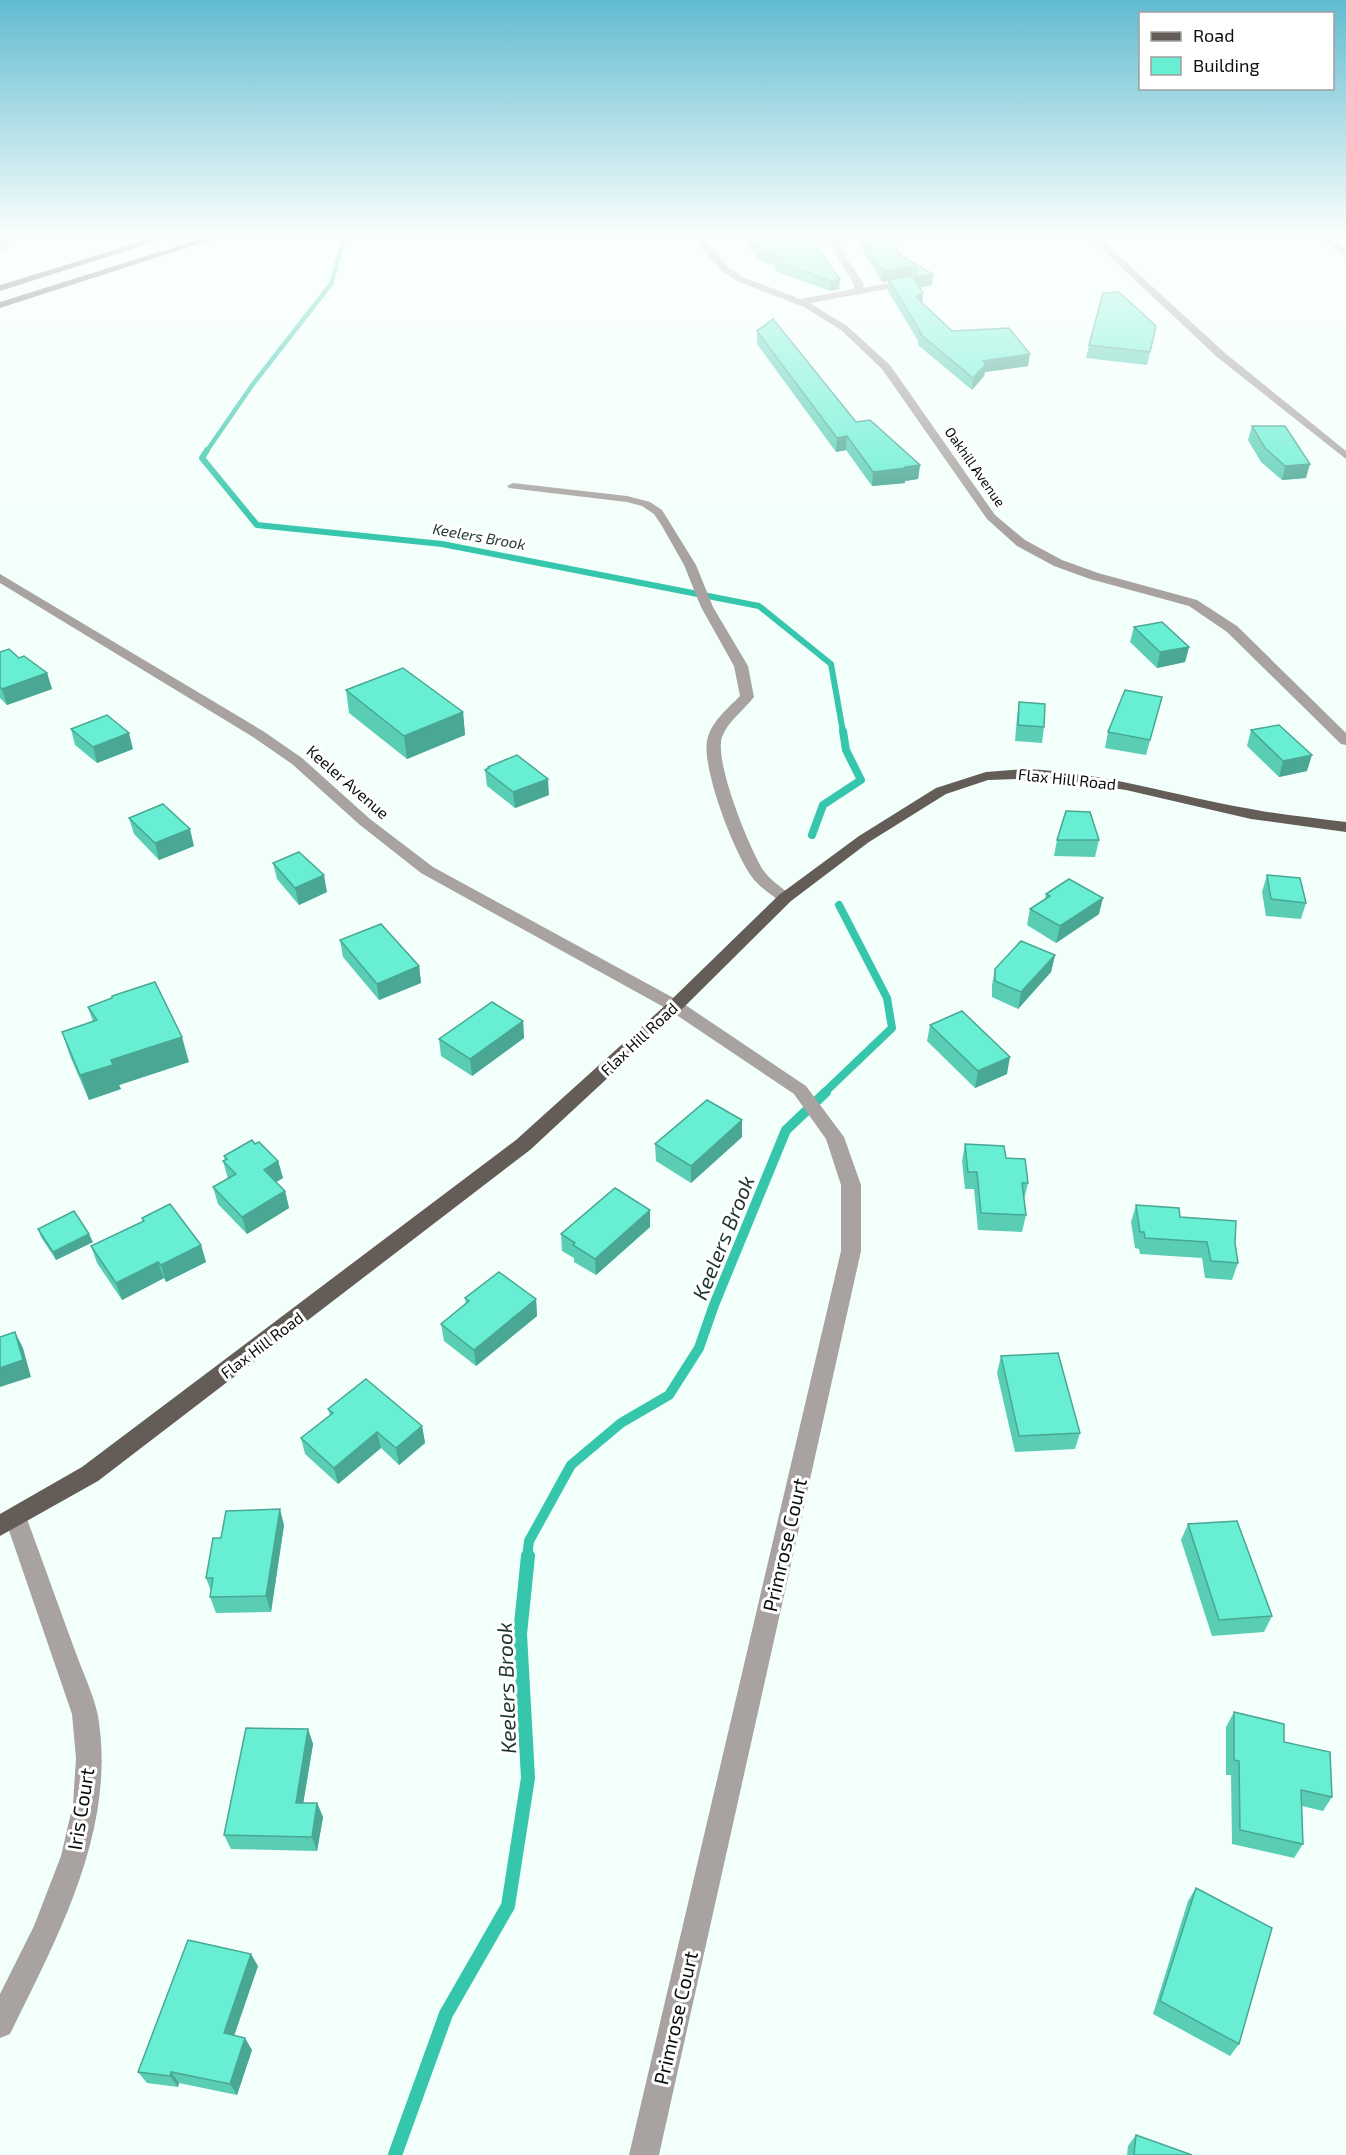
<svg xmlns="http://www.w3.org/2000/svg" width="1346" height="2155" viewBox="0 0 1346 2155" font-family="'Exo 2',sans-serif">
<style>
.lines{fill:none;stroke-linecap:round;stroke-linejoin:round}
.stream-far4{stroke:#36c6ac;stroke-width:4.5}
.stream-far3{stroke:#36c6ac;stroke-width:6}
.stream-far2{stroke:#36c6ac;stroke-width:8}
.stream-far1{stroke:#36c6ac;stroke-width:10}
.stream{stroke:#36c6ac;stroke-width:14}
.minor{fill:#a8a3a0;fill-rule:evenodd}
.major{fill:#645c56;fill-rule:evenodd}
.highway{fill:#4c433d;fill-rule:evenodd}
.wall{fill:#59ceb5}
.shaded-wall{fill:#49a794}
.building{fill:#68efd3;stroke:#49a794;stroke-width:1.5}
.labels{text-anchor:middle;stroke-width:6;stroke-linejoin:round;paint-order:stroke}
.far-street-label{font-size:14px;fill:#0a0f0e;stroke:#fff}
.far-water-label{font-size:15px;font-style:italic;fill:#1e3530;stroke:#fff}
.street-label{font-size:16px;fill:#0a0f0e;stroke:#fff}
.near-street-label{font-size:20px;fill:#0a0f0e;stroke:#fff}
.near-water-label{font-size:21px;font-style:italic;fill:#1e3530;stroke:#fff}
</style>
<rect width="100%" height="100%" fill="#f3fffb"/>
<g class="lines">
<path class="stream-far4" d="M206,452L253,384L331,284L346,233"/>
<path class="stream-far3" d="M207,450L202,458L257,525L442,544L759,606L831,664L843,732"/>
<g class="stream-far2">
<path d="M812,835L823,805L861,780L846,750L843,731"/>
<path d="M824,1093L892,1028L887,998L839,905"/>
</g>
<path class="stream-far1" d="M527,1558L529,1541L571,1465L621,1423L669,1395L699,1348L714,1305L786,1130L826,1092"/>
<path class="stream" d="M395,2155L446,2014L508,1906L528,1778L520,1634L528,1556"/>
<g class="minor">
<path d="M692,233H700L728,267L745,278L800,299L854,289V284L837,256L831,240L854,233H868L840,241L845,256L864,284L863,288L911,279L914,280V284L810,303L847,326L890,365L995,515L1025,540L1062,560L1098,573L1197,600L1237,626L1346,733V745L1341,744L1227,632L1189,606L1090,579L1054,566L1017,546L987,519L882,369L841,330L804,307L739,282L722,271L706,254Z"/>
<path d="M1085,233H1094L1225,353L1346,451V459L1217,357Z"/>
<path d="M1316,233H1325L1346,251V258Z"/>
<path d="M513,483L627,496L650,502L662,510L696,565L713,607L748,666L754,697C744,710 728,721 722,737C714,762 749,847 763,870C770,880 781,887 791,895L793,898L791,901H779C770,893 759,887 752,877C734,853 702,769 707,741C710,723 728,708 740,696L734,666L701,607L684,565L662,526L654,514L642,506L627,502L509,488L507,486Z"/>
<path d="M0,574L263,731L302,758L370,819L433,867L681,1002L806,1086L844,1137L861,1185V1251L659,2155H629L841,1251V1185L826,1139L794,1094L669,1010L421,873L360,825L292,764L253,737L0,583Z"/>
<path d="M16,1509L24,1512L27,1519C44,1565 60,1610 77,1656C84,1675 94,1696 98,1716C117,1829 58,1936 10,2034L0,2038V1994L34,1926L61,1856L73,1804L76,1758L72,1714L5,1519L8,1512Z"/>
</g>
<path class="major" d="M1025,769C1102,772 1175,796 1251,809C1282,815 1314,818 1346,822V832L1251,819L1126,790L1048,778L988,780L946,794L869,842L791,901L681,1010L530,1150L98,1481L0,1536V1514L82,1467L516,1140L669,1002L779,895L859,836L936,788L986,772Z"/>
<g class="highway">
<path d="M170,233H182L0,291V285Z"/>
<path d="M220,233H232L0,308V302Z"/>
</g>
</g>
<g class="wall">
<path d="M742,233H806L839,289L830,291L775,271V266L758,260Z"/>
<path d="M856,233H887L901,256L933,274L932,285L919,287L923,293L922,303L952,331L1028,366L985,372L984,376L972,390L918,345V341L888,291V281L882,282L856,239Z"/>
<path d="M1156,326L1147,365L1086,358L1089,345Z"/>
<path d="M757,331L856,422L920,465L918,479L905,481V483L872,486L846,450L836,452L757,344Z"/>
<path d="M1252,426L1306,478L1282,480L1261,462L1248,440Z"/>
<path d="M1134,627L1189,647L1185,662L1157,668L1130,642Z"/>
<path d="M0,652L19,658L47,673L52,689L7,705L0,698Z"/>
<path d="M346,690L463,712L465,735L407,759L349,713Z"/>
<path d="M1162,697L1146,755L1105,748L1108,732Z"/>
<path d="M1019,702L1044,727L1042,743L1015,741L1017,717Z"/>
<path d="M71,729L133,749L97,763L75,745Z"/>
<path d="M1251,730L1307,771L1279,777L1247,746Z"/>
<path d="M488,767L549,795L515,808L487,786L485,770L488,769Z"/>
<path d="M129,818L194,846L159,860L134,834Z"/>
<path d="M1057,840H1099L1095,857L1054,856Z"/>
<path d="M273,863L327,892L299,905L277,879Z"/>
<path d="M1267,875L1306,903L1301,919L1266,916L1262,892Z"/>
<path d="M1046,894L1099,914L1056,943L1027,925L1030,909L1045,899Z"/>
<path d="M340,940L419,966L421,983L379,1000L343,957Z"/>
<path d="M1055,955L1051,972L1018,1009L992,997V985L995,969Z"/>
<path d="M88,1007L189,1062L119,1085L121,1089L89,1100L70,1056L62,1032L93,1022Z"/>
<path d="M523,1021L524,1038L472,1076L441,1056L439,1039Z"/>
<path d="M930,1025L1007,1074L975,1088L927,1041Z"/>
<path d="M742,1120V1137L691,1183L656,1161L655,1144Z"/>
<path d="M965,1144L1006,1158L1028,1183L1024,1200L1026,1215L1022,1232L978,1230L974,1189H965L962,1161Z"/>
<path d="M224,1156L278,1161L283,1178L276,1182L285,1191L289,1208L247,1234L218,1204L213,1187L228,1179L223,1161L225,1160Z"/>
<path d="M1136,1205L1180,1217L1235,1243L1238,1263L1232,1280L1205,1278L1202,1258L1140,1254L1139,1249L1135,1248L1131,1222Z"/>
<path d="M142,1218L201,1245L206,1262L166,1282L164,1278L122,1300L97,1263L91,1246L143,1221Z"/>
<path d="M650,1227L596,1275L574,1262V1258L562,1251L561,1234Z"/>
<path d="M38,1229L93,1242L56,1260L41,1237Z"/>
<path d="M465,1298L536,1299L537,1316L476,1366L444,1341L441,1324L466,1304Z"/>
<path d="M1001,1356L1080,1433L1075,1449L1015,1452L997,1373Z"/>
<path d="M328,1409L422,1426L425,1443L399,1465L381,1448L338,1484L305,1454L301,1438L330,1415Z"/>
<path d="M1188,1524L1272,1616L1264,1632L1212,1636L1181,1540Z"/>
<path d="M284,1525L271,1612L216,1613L210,1597L211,1591L206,1578L221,1538Z"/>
<path d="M1234,1712L1284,1742L1332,1797L1323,1811L1302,1806L1303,1844L1294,1858L1232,1844L1231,1775H1226V1727Z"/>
<path d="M308,1729L313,1744L303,1803H317L323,1817L317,1851L231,1849L224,1835Z"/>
<path d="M1196,1888L1239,2044L1230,2056L1153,2014L1188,1901Z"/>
<path d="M258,1966L234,2035L252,2050L237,2095L179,2083L178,2087L147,2083L138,2072Z"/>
<path d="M1136,2135L1192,2155H1127L1128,2146Z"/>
</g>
<g class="shaded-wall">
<path d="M0,233H14L5,249L0,250Z"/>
<path d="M912,266L911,277L882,282L883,271Z"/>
<path d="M933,274L932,285L912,289L913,277Z"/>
<path d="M840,279L839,289L830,291L831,281Z"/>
<path d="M923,293L922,305L916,297Z"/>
<path d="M1030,354L1028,366L985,372L984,376L972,390L973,378L983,361Z"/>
<path d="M847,436L846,450L836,452L837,438Z"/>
<path d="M1310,464L1306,478L1282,480L1285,466Z"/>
<path d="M920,465L918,479L905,481V483L872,486L873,472Z"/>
<path d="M1189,647L1185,662L1157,668L1160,652Z"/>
<path d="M47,673L52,689L7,705L2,689Z"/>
<path d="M463,712L465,735L407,759L404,736Z"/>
<path d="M129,733L133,749L97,763L93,747Z"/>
<path d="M1312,755L1307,771L1279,777L1283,761Z"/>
<path d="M548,779L549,795L515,808L513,792Z"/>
<path d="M190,829L194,846L159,860L155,843Z"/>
<path d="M324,875L327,892L299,905L295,888Z"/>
<path d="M1103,898L1099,914L1056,943L1060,926Z"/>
<path d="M1055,955L1051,972L1018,1009L1021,992Z"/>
<path d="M419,966L421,983L379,1000L377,984Z"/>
<path d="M523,1021L524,1038L472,1076L470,1059Z"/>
<path d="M182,1037L189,1062L119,1085L121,1089L89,1100L80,1075L111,1060Z"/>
<path d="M1010,1057L1007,1074L975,1088L978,1071Z"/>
<path d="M742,1120V1137L691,1183V1166Z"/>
<path d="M278,1161L283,1178L268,1187L264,1170Z"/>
<path d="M285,1191L289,1208L247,1234L242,1217Z"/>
<path d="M650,1210V1227L596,1275L595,1259Z"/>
<path d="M89,1234L93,1242L56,1260L53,1252Z"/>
<path d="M201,1245L206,1262L166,1282L161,1265Z"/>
<path d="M158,1262L164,1278L122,1300L116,1283Z"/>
<path d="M536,1299L537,1316L476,1366L474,1350Z"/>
<path d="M15,1332L23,1348L31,1377L0,1387V1368Z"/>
<path d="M422,1426L425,1443L399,1465L396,1448Z"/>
<path d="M377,1432L381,1448L338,1484L334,1468Z"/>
<path d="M280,1509L284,1525L271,1612L266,1596Z"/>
<path d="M308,1729L313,1744L301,1817L296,1803Z"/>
<path d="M317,1803L323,1817L317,1851L312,1837Z"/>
<path d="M251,1954L258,1966L231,2045L224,2033Z"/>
<path d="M245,2038L252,2050L237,2095L230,2084Z"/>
<path d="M171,2072L179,2083L178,2087L170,2076Z"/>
</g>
<g class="building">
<path d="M749,233H806L840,279L831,281L776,261L783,258L759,249Z"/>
<path d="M859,233H887L901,256L933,274L913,277L923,293L916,297L952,331L1009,328L1030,354L983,361L986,364L973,378L919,333H921L889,280L915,275L917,268L912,266L883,271Z"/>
<path d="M1119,292L1156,326L1150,352L1089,345L1103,293Z"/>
<path d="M773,319L856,422L870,420L920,465L905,467L906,468L873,472L847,436L837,438L757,331Z"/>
<path d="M1252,426H1285L1310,464L1285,466L1265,448Z"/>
<path d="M1162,622L1189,647L1160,652L1134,627Z"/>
<path d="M9,649L19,658L24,656L47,673L2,689L0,687V652Z"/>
<path d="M403,668L463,712L404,736L346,690Z"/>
<path d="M1125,690L1162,697L1150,740L1108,732Z"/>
<path d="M1019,702L1045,704L1044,727L1018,725Z"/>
<path d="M107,715L129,733L93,747L71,729Z"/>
<path d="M1279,725L1312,755L1283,761L1251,730Z"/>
<path d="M517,755L548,779L513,792L485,770L489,768L488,767Z"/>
<path d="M163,804L190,829L155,843L129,818Z"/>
<path d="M1066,811L1090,812L1099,840H1057Z"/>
<path d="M299,852L324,875L295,888L273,863Z"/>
<path d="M1267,875L1300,878L1306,903L1271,899Z"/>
<path d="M1069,879L1103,898L1060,926L1030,909L1050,896L1046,894Z"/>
<path d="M381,924L419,966L377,984L340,940Z"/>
<path d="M1021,941L1055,955L1021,992L995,981V969Z"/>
<path d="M155,982L182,1037L111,1060L113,1065L80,1075L62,1032L97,1020L88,1007L112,998V996Z"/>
<path d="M492,1002L523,1021L470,1059L439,1039Z"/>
<path d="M962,1011L1010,1057L978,1071L930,1025Z"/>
<path d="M707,1100L742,1120L691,1166L655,1144Z"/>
<path d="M252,1140L255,1144L259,1142L278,1161L264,1170L285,1191L242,1217L213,1187L236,1174L223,1161L227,1159L224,1156Z"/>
<path d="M965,1144L1004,1146L1006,1158L1025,1159L1028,1183H1022L1026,1215L981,1213L977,1172H968Z"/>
<path d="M615,1188L650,1210L595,1259L573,1245L575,1243L561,1234Z"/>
<path d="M170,1204L201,1245L161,1265L158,1262L116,1283L91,1246L144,1221L142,1218Z"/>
<path d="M1136,1205L1179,1208L1180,1217L1236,1221L1235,1243L1238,1263L1211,1261L1207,1242L1145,1238L1144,1232H1140Z"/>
<path d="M74,1211L89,1234L53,1252L38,1229Z"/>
<path d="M499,1272L536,1299L474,1350L441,1324L469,1301L465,1298Z"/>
<path d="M15,1332L23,1360L0,1368V1337Z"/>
<path d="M1058,1353L1080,1433L1019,1436L1001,1356Z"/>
<path d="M366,1379L422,1426L396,1448L377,1432L334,1468L301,1438L333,1413L328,1409Z"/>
<path d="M280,1509L266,1596L210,1597L213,1578H206L213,1538H221L226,1511Z"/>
<path d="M1237,1521L1272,1616L1219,1620L1188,1524Z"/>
<path d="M1234,1712L1284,1724V1742L1330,1752L1332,1797L1301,1790L1303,1844L1240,1830L1239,1761L1234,1760Z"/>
<path d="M246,1728L308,1729L296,1803H317L312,1837L224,1835Z"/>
<path d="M1196,1888L1272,1928L1239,2044L1160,2001Z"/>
<path d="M188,1940L251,1954L224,2033L245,2038L230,2084L171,2072L170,2076L138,2072Z"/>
<path d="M1136,2135L1192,2155H1134Z"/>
</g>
<linearGradient id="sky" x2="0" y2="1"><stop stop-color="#61bbd0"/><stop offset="0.44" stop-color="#fafffd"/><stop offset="1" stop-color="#fafffd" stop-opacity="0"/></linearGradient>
<rect width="1346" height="534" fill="url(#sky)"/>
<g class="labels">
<g class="far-street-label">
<text transform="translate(975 467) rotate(55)" y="5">Oakhill Avenue</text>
</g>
<g class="far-water-label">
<text transform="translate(479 537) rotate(10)" y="5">Keelers Brook</text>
</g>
<g class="street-label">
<text transform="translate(1067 779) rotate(6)" y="6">Flax Hill Road</text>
<text transform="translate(348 782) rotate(41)" y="6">Keeler Avenue</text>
<text transform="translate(639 1039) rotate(-43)" y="6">Flax Hill Road</text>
<text transform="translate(262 1345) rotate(-37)" y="6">Flax Hill Road</text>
</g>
<g class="near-street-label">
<text transform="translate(785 1545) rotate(-77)" y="7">Primrose Court</text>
<text transform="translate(81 1809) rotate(-81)" y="7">Iris Court</text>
<text transform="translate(676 2018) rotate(-77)" y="7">Primrose Court</text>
</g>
<g class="near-water-label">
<text transform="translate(724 1238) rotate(-68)" y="7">Keelers Brook</text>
<text transform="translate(507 1688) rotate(-92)" y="7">Keelers Brook</text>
</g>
</g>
<rect x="1139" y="12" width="195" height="78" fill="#ffffff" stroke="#9d9f9f" stroke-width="1.5"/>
<rect x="1151" y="32" width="30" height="9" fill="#645c56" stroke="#9d9f9f" stroke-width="1.5"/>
<text x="1193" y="42" font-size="18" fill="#0a0f0e">Road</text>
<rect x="1151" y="57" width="30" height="18" fill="#68efd3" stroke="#9d9f9f" stroke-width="1.5"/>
<text x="1193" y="72" font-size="18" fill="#0a0f0e">Building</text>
</svg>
